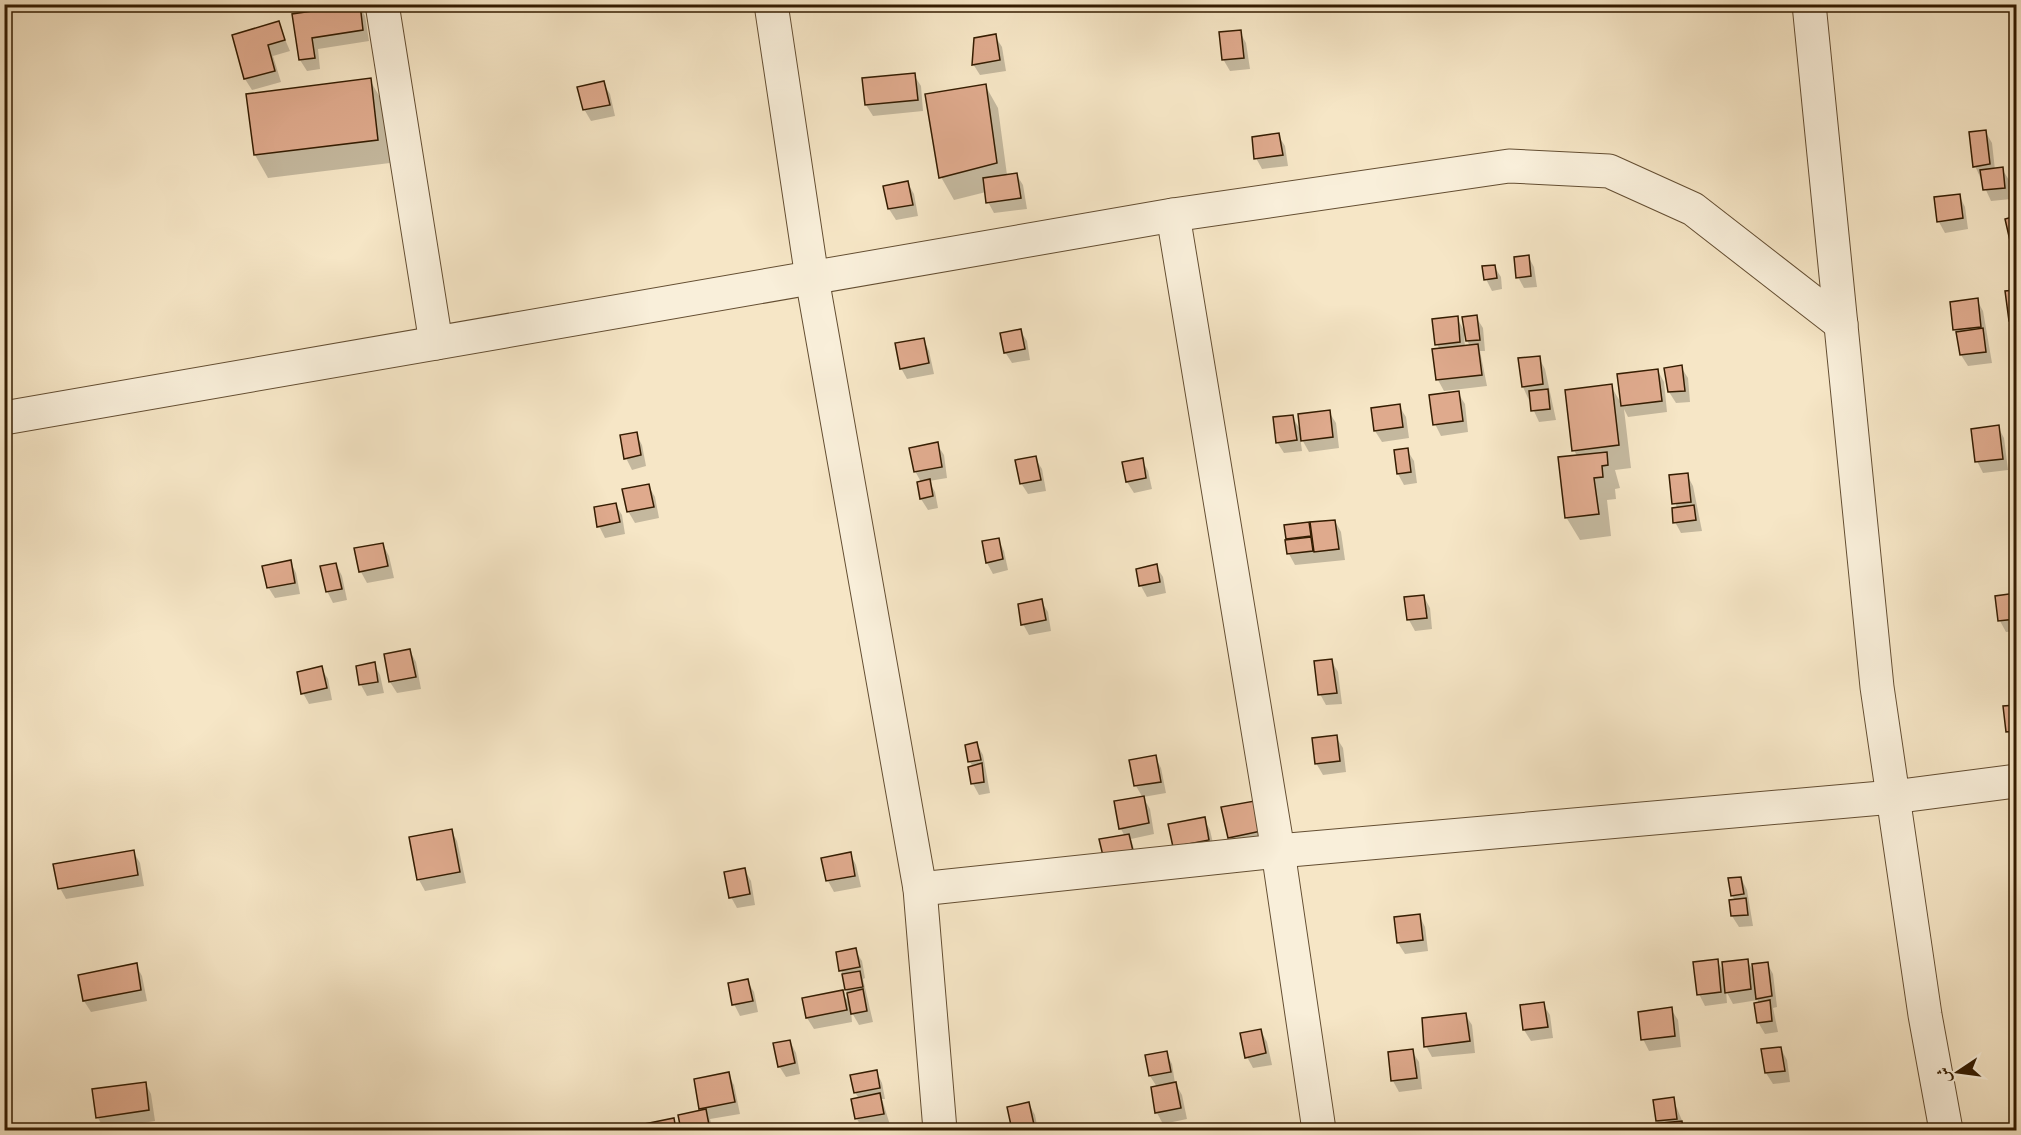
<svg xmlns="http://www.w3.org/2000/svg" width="2021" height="1135" viewBox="0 0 2021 1135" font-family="'Libre Bodoni',Amiri,serif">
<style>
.shadow{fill:#0003;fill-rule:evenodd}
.building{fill:#dfaa8d;stroke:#341c01;stroke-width:1.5}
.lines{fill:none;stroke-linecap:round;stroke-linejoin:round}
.street-casing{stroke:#644e32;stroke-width:35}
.street{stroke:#f9efda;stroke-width:33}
</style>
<rect width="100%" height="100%" fill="#f6e6c6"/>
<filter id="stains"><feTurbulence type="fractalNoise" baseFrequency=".00333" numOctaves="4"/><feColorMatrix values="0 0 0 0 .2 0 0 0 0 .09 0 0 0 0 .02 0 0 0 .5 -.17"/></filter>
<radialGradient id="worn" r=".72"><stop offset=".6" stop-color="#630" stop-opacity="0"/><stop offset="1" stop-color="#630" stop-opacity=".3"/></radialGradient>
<g class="shadow">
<path d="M577,4H601V5L580,10Z"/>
<path d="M359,5L365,16L369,41L318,49L320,69L307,71L300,60L294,15Z"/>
<path d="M278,23L290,51L273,56L281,82L252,90L245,79L234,36Z"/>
<path d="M1240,32L1246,43L1250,69L1230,71L1223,59Z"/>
<path d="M995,36L1002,47L1006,71L980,75L973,64Z"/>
<path d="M914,75L921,86L923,111L873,116L866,105Z"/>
<path d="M370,80L383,103L390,163L268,178L255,155Z"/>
<path d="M603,83L610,94L615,116L591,121L584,109Z"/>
<path d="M985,85L998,108L1007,175L1016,174L1023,185L1027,209L994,213L988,202L986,192L954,200L941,177Z"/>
<path d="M1985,131L1992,143L1995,170L2002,169L2009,180L2011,199L1991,201L1975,166Z"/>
<path d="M1278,135L1285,146L1288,166L1262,169L1256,158Z"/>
<path d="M907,182L914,194L918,216L896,220L889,209Z"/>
<path d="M1959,195L1965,207L1968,229L1945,233L1939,222Z"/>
<path d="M2016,218V252L2007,220Z"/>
<path d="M1528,256L1534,267L1537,287L1524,288L1518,277Z"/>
<path d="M1494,266L1501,277L1502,289L1492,291L1486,279Z"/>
<path d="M2016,292V331L2010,320L2007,293Z"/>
<path d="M1977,300L1983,311L1992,363L1968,366L1961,355L1959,337L1955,330Z"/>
<path d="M1476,317L1483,328L1485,351H1480L1487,386L1444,391L1438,380L1440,350L1437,344L1457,318L1466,334ZM1464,335L1470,346L1465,347Z"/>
<path d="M1020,330L1027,341L1030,360L1012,363L1005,352Z"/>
<path d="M923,339L929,351L934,374L907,379L901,368Z"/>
<path d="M1539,358L1545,369L1556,420L1539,422L1523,387Z"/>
<path d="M1681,367L1688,378L1690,402L1676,403L1669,392Z"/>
<path d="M1658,371L1664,382L1667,412L1628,417L1624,409L1631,468L1615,470L1620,488L1615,489L1616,499L1607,500L1611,536L1580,540L1566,517L1577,456L1574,450L1611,386L1622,405Z"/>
<path d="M1458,393L1465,404L1468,432L1441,436L1435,424Z"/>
<path d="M1399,406L1406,417L1409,438L1382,442L1375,431Z"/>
<path d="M1329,412L1336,423L1339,448L1309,452L1300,436L1302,451L1284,453L1277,442L1292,416L1302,433Z"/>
<path d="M1998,427L2004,438L2008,470L1983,473L1977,461Z"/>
<path d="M636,434L642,445L646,466L632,470L626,458Z"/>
<path d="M937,444L944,455L947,478L929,481L935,492L938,508L928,510L921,499L918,483L921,482L915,471Z"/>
<path d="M1407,450L1414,461L1417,483L1404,485L1398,474Z"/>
<path d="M1035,458L1042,469L1046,491L1028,494L1021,483Z"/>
<path d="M1142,460L1148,471L1152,489L1134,493L1127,482L1124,464Z"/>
<path d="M1687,475L1693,486L1702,531L1681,533L1675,522L1677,509L1670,477Z"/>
<path d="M648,485L655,497L659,518L635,523L628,511Z"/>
<path d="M615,504L622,515L625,534L605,538L599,526Z"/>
<path d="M1335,521L1341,532L1345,560L1295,565L1289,554L1286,526ZM1313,534L1314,538L1291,539V537Z"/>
<path d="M998,539L1004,551L1008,570L993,574L987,563Z"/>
<path d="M383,545L389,556L394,578L367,583L361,572L356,549Z"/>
<path d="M290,561L296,573L300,594L275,598L268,587Z"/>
<path d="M336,564L342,576L347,600L333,603L327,591Z"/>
<path d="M1156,566L1163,577L1166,593L1147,597L1141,586L1138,570Z"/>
<path d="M2016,594V631L2006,632L2000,621L1996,597Z"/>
<path d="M1424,597L1430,608L1432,629L1415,631L1409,620L1406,599Z"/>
<path d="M1041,601L1048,612L1051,631L1029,635L1023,624Z"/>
<path d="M410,651L416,662L421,689L397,693L390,682Z"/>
<path d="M1331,660L1338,672L1342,704L1326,705L1320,694Z"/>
<path d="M374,664L380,675L384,693L367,696L361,685L357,667Z"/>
<path d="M321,668L328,679L332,700L309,704L303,693Z"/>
<path d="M2016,706V743H2014L2008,732L2005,708Z"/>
<path d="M1336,737L1343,748L1346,772L1323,775L1316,763Z"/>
<path d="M977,744L983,755L990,793L979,795L973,784L970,768L973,767L970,762Z"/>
<path d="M1155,757L1161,768L1166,793L1143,797L1150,809L1154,834L1131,839L1138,862L1121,829L1143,798L1136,786Z"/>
<path d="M1259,801L1272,841L1236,848L1229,837Z"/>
<path d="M1204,819L1210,830L1215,852L1174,847Z"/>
<path d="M451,830L457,841L466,883L425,891L419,880L411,838Z"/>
<path d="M133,851L140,863L144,886L66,899L60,888Z"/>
<path d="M850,853L856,865L861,887L834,892L828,881Z"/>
<path d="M745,870L751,881L755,905L737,908L731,897Z"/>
<path d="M1741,878L1747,890L1753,926L1739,927L1732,916L1731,902L1735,901L1732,895Z"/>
<path d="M1419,915L1425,927L1428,951L1405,954L1398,943Z"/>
<path d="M855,950L862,961L865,978L863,979L873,1022L859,1025L851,1011L852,1022L814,1029L807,1018L804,999L842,991L850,1005L837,953Z"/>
<path d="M1717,961L1724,973L1747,961L1754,972L1767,963L1773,974L1777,1007L1773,1008L1778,1032L1765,1034L1758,1022V1000L1733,1004L1726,991L1727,1003L1705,1006L1699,994Z"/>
<path d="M136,965L142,976L147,1001L91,1012L84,1001L79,976Z"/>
<path d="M747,981L754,992L758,1012L740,1016L734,1004Z"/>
<path d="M1543,1004L1550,1015L1553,1038L1531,1041L1524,1030Z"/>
<path d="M1671,1009L1678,1020L1681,1047L1649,1051L1643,1039Z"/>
<path d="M1465,1014L1472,1025L1475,1053L1432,1057L1426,1046Z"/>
<path d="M1261,1031L1267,1042L1272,1065L1253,1068L1247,1057Z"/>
<path d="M790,1041L796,1053L800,1074L786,1077L779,1066Z"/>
<path d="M1781,1049L1787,1060L1790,1082L1773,1084L1766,1073Z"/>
<path d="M1412,1051L1419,1062L1422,1089L1399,1092L1393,1081Z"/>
<path d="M1166,1053L1172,1064L1175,1083L1182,1095L1187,1119L1163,1124L1157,1113L1152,1088L1157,1087L1150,1076Z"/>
<path d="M876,1071L882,1083L885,1099H882L890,1125L863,1130L857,1119L853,1100L859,1099L855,1092Z"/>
<path d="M728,1074L734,1085L740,1114L710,1119L713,1130H683L680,1116L702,1111L695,1080Z"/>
<path d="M145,1083L151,1094L155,1121L104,1129L98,1118Z"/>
<path d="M1673,1099L1686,1130H1654L1653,1126L1659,1125L1657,1121Z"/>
<path d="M1029,1104L1035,1115L1038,1130H1013L1009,1108Z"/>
<path d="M673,1120L679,1130H637L636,1127Z"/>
</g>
<g class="building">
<path d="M360,4L363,30L312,38L315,58L299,60L292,14Z"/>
<path d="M279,21L285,40L268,45L275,71L244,79L232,35Z"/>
<path d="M1241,30L1244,58L1222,60L1219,32Z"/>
<path d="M996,34L1000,60L972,65L974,38Z"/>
<path d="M915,73L918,100L865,105L862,78Z"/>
<path d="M371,78L378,140L254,155L246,94Z"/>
<path d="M604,81L610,105L583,110L577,87Z"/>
<path d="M986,84L997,163L939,178L925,94Z"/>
<path d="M1986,130L1990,164L1973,167L1969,132Z"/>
<path d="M1279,133L1283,155L1254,159L1252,137Z"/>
<path d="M2003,167L2005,188L1983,190L1980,170Z"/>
<path d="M1017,173L1021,198L986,203L983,178Z"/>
<path d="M908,181L913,205L888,209L883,186Z"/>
<path d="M1960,194L1963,218L1937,222L1934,197Z"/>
<path d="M2016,216V244L2011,245L2005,219Z"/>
<path d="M1529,255L1531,276L1516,278L1514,257Z"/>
<path d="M1495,265L1497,278L1484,280L1482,266Z"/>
<path d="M2016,290V320L2009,321L2005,291Z"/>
<path d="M1978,298L1981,327L1953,330L1950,302Z"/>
<path d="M1477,315L1480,340L1466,341L1462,317Z"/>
<path d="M1458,316L1460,342L1435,345L1432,319Z"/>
<path d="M1983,328L1986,352L1960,355L1956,332Z"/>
<path d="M1021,329L1025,349L1004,353L1000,333Z"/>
<path d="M924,338L929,363L900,369L895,343Z"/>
<path d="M1478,344L1482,375L1436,380L1432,349Z"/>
<path d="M1540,356L1543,384L1522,387L1518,358Z"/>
<path d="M1682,365L1685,391L1668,392L1664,368Z"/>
<path d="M1658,369L1662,401L1621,406L1617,374Z"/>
<path d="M1612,384L1619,445L1572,451L1565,390Z"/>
<path d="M1548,389L1550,409L1531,411L1529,391Z"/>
<path d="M1459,391L1463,421L1433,425L1429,395Z"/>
<path d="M1400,404L1403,427L1374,431L1371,408Z"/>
<path d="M1330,410L1333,437L1301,441L1298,414Z"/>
<path d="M1293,415L1297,440L1276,443L1273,417Z"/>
<path d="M1999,425L2003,459L1975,462L1971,429Z"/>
<path d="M637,432L641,455L624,459L620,435Z"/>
<path d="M938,442L942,467L914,472L909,448Z"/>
<path d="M1408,448L1411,472L1397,474L1394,450Z"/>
<path d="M1607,452L1608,465L1602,466L1603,477L1594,478L1599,514L1565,518L1558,457Z"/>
<path d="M1036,456L1041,480L1020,484L1015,460Z"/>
<path d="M1143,458L1146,478L1126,482L1122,462Z"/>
<path d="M1688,473L1691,502L1672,504L1669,475Z"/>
<path d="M930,479L933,496L920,499L917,482Z"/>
<path d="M649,484L654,507L627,512L622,489Z"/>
<path d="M616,503L620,522L597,527L594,507Z"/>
<path d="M1694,505L1696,520L1673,523L1672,508Z"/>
<path d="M1335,520L1339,549L1314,552L1310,522Z"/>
<path d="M1309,522L1311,536L1286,539L1284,525Z"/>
<path d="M1311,537L1313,551L1287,554L1285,540Z"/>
<path d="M999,538L1003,559L986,563L982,541Z"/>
<path d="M383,543L388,566L359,572L354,548Z"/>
<path d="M291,560L295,583L267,588L262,566Z"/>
<path d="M336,563L342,589L326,592L320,566Z"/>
<path d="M1157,564L1160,582L1139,586L1136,569Z"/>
<path d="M2016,593V619L1998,621L1995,596Z"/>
<path d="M1424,595L1427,618L1407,620L1404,597Z"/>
<path d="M1042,599L1046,620L1021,625L1018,604Z"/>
<path d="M410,649L416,677L389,682L384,654Z"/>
<path d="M1332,659L1337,693L1318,695L1314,661Z"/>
<path d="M375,662L378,682L359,685L356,666Z"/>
<path d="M322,666L327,688L301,694L297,672Z"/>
<path d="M2016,705V731L2006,732L2003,706Z"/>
<path d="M1337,735L1340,761L1315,764L1312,738Z"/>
<path d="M977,742L981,760L968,762L965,745Z"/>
<path d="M1156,755L1161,782L1134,786L1129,760Z"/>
<path d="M982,763L984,782L971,784L968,767Z"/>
<path d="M1144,796L1149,823L1119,829L1114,801Z"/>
<path d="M1260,800L1266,830L1228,838L1221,807Z"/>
<path d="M1205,817L1209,840L1173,847L1168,824Z"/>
<path d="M452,829L460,872L417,880L409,837Z"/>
<path d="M1129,834L1133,851L1103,856L1099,839Z"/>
<path d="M134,850L138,875L58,889L53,864Z"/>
<path d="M851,852L855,876L826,881L821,858Z"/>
<path d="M745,868L750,894L729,898L724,872Z"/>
<path d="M1741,877L1744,894L1731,896L1728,878Z"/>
<path d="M1746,898L1748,915L1731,916L1729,900Z"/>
<path d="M1420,914L1423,940L1397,943L1394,917Z"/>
<path d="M856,948L860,967L839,971L836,952Z"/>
<path d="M1718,959L1721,992L1697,995L1693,962Z"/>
<path d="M1748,959L1751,989L1725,993L1722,962Z"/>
<path d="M1768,962L1772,996L1756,999L1752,964Z"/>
<path d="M137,963L141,990L83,1001L78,975Z"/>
<path d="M860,971L863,987L845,990L842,974Z"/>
<path d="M748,979L753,1001L732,1005L728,983Z"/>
<path d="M863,989L867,1011L851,1014L847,993Z"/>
<path d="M843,990L847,1010L806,1018L802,998Z"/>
<path d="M1770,1000L1772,1021L1757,1023L1754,1003Z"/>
<path d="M1544,1002L1548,1027L1523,1030L1520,1005Z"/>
<path d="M1672,1007L1675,1036L1641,1040L1638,1012Z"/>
<path d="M1466,1013L1470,1041L1424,1047L1422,1018Z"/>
<path d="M1261,1029L1266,1053L1245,1058L1240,1033Z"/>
<path d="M790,1040L795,1063L778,1067L773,1043Z"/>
<path d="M1781,1047L1785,1071L1765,1073L1761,1049Z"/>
<path d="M1413,1049L1417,1078L1391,1081L1388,1052Z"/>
<path d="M1167,1051L1171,1072L1149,1076L1145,1055Z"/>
<path d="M877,1070L880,1088L854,1093L850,1075Z"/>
<path d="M729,1072L735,1102L699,1109L694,1079Z"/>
<path d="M146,1082L149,1110L96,1118L92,1089Z"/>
<path d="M1176,1082L1181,1108L1155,1113L1151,1087Z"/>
<path d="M880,1093L884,1114L855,1119L851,1099Z"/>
<path d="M1674,1097L1677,1119L1656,1121L1653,1100Z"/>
<path d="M1029,1102L1035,1129L1012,1130L1007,1107Z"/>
<path d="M706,1109L710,1130H681L678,1115Z"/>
<path d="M674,1118L676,1130H635L634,1126Z"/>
<path d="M1682,1121L1683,1130H1652V1124Z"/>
</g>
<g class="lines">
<g class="street-casing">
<g id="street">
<path d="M382,4L436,343"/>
<path d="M771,4L812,278L920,889L940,1130"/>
<path d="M1809,4L1877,687L1925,1015L1946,1130"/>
<path d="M1173,215L1278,851L1319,1130"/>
<path d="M4,418L1173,215L1509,166L1609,171L1693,209L1841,324"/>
<path d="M920,889L1278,851L1893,797L2016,781"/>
</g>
</g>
<use href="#street" class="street"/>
</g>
<rect width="2021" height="1135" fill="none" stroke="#f6e6c6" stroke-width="24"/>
<rect x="6" y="6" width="2009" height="1123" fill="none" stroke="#341c01" stroke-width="3"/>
<rect x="12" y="12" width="1997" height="1111" fill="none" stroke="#341c01" stroke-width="1.5"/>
<g transform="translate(1958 1072) rotate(257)" stroke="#f9efda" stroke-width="4.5" paint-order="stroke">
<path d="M0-4.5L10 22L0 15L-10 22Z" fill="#341c01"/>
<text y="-9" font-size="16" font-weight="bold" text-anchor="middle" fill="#341c01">ش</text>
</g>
<rect width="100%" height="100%" filter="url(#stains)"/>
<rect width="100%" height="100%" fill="url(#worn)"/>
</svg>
